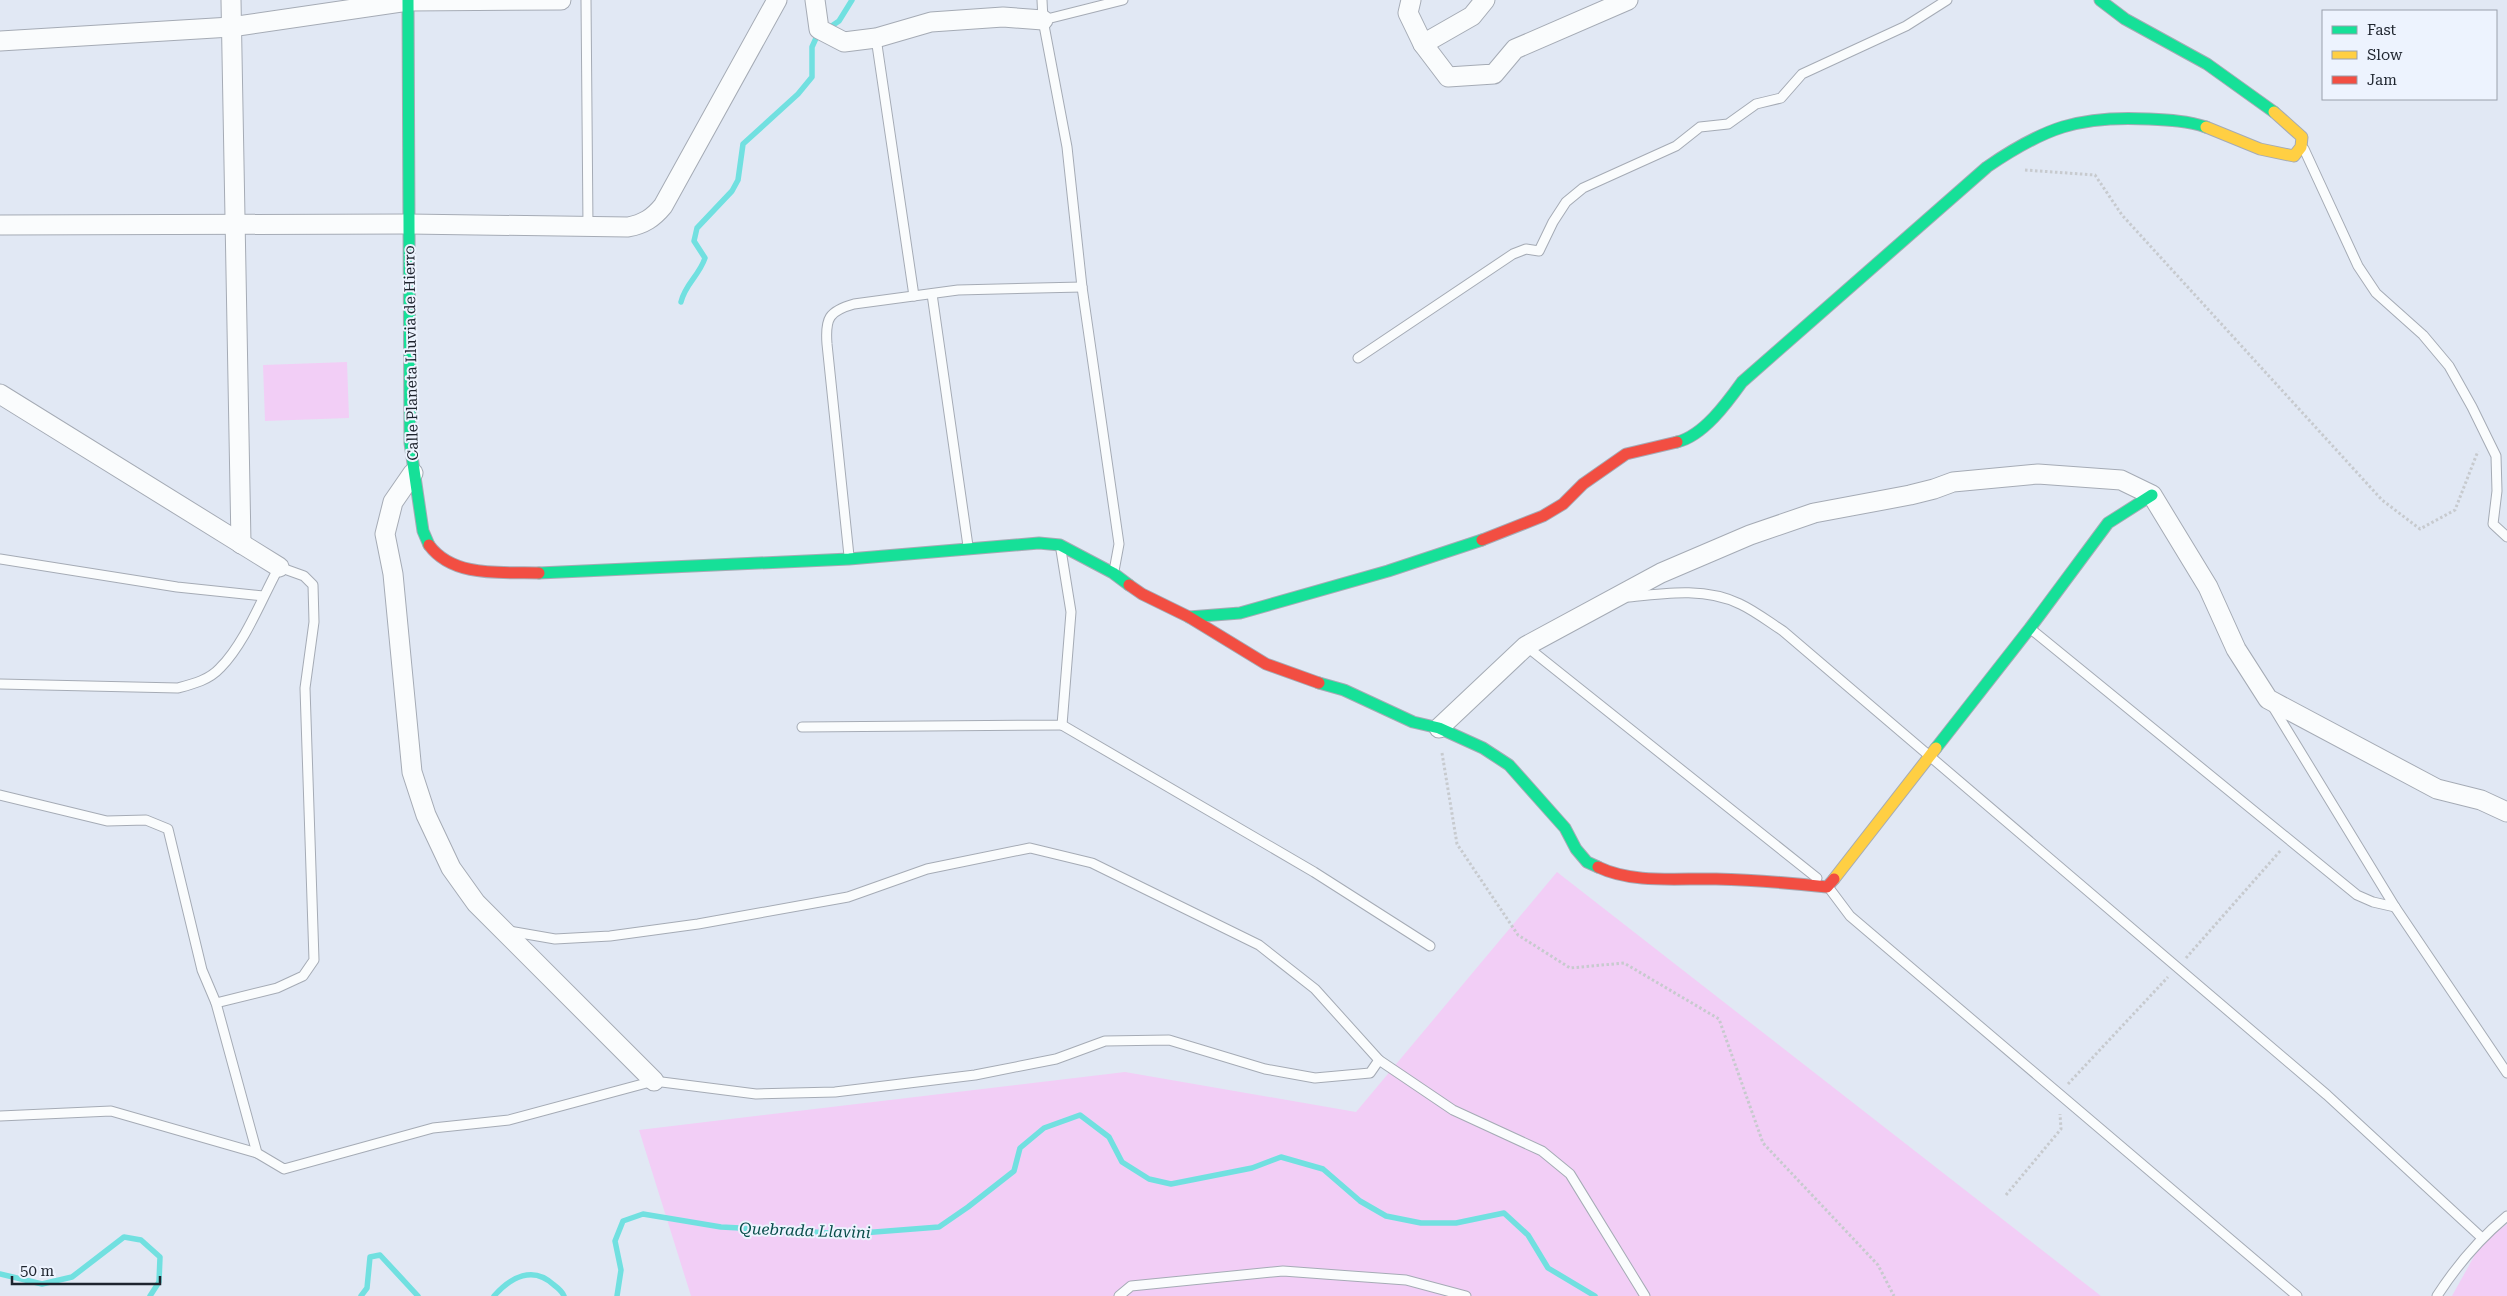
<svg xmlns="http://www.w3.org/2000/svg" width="2507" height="1296" viewBox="0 0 2507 1296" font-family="'Roboto Serif',serif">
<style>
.green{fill:#f2cef6}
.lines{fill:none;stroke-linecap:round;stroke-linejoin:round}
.stream{stroke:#71e0e0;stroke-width:5.5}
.lane-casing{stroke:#a5abb5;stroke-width:11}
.street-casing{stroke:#a5abb5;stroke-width:21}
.fast-casing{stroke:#a5abb5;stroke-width:13}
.slow-casing{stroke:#a5abb5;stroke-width:13}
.jam-casing{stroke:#a5abb5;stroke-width:13}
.path{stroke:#c7cace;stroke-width:3;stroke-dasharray:2.5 2.5;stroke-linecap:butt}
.lane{stroke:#fafcfd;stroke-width:9}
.street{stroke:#fafcfd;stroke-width:19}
.fast{stroke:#16e098;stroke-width:11}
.slow{stroke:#ffcf43;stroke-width:11}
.jam{stroke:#f24e42;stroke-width:11}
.labels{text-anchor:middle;stroke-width:4;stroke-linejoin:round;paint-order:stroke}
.street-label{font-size:15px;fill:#1e242e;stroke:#edf3fe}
.water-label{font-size:16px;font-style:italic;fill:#084d4b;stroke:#edf3fe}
</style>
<rect width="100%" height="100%" fill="#e1e8f4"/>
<g class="green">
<path d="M347,362L349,418L265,421L263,365Z"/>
<path d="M1557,872L2101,1296H691L639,1130L1125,1072L1356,1112Z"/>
<path d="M2507,1224V1296H2452L2482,1242Z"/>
</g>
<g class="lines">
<g class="stream">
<path d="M681,302C685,284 699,276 705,258L694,241L697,228L732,191L738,180L743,144L798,94L812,77V47L817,36L839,21L852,0"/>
<path d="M0,1274L42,1284L72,1277L124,1237L141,1240L160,1257L159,1282L150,1296"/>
<path d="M361,1296L367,1288L370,1257L380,1255L418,1296"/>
<path d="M494,1296C511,1277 533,1265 554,1285C558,1288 562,1291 564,1296"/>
<path d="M617,1296L621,1270L615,1241L623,1221L643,1214L721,1227L849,1234L939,1227L968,1207L1014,1171L1020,1148L1044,1128L1080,1115L1109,1137L1122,1162L1149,1179L1171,1184L1252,1168L1281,1157L1323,1169L1360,1201L1386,1216L1421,1223H1456L1504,1213L1528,1235L1548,1268L1595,1296"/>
</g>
<g class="lane-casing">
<g id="lane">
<path d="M586,0L588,226"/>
<path d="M1042,0L1043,20L1067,147L1082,287L1119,544L1114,571"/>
<path d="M1043,20L1123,0"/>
<path d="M876,38L914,296"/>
<path d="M2304,149L2358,266L2376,293L2423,335L2449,366L2472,407L2496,456L2497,491L2493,524L2507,537"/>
<path d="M932,294L968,546"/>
<path d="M1358,358L1513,254L1526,249L1539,251L1553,222L1566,202L1583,188L1676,146L1700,127L1728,124L1756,104L1781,98L1802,74L1906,26L1947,0"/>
<path d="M849,556L827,344C825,318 829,311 854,304L958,290L1082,287"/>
<path d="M0,559L177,587L263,596"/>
<path d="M1629,597C1665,593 1706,587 1740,604C1755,611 1769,622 1783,631L2327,1095L2481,1237"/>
<path d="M2032,630L2357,895L2373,902L2395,907"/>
<path d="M1526,646L1817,878"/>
<path d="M0,684L178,688C193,684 209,680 220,668C245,643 262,598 279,567L304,576L313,585L314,622L305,688L314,960L303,976L277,988L216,1003"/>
<path d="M2273,707L2395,907L2507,1073"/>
<path d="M1062,725L1314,872L1430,946"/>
<path d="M802,727L1062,725L1071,612L1061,550"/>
<path d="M0,795L107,821L146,820L168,829L202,970L216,1003L257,1153L284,1169L433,1128L509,1120L654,1081L756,1094L835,1092L975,1075L1056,1059L1105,1041L1169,1040L1265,1069L1315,1078L1370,1073L1379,1060"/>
<path d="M1829,888L1850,916L2297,1296"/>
<path d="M509,931L555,939L610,936L698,924L848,897L927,869L1030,848L1092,863L1259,945L1315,989L1379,1060L1453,1110L1542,1151L1570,1174L1645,1296"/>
<path d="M0,1116L111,1111L257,1153"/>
<path d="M1119,1296L1131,1286L1283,1271L1406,1280L1466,1296"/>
<path d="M2437,1296C2457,1265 2478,1240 2507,1216"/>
</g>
</g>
<g class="street-casing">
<g id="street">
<path d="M231,0L241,544"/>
<path d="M815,0L819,29L844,42L876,38L931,22L1003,17L1043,20"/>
<path d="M1411,0L1408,13L1423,44L1448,77L1494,74L1515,49L1628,0"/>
<path d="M0,41L231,27L408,1L561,0"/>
<path d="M1423,44L1472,16L1485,0"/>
<path d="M0,225L409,224L628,227C644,224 653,218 663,206L777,0"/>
<path d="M0,394L279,567"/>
<path d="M413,473L393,502L385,534L393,574L412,772L426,815L451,868L476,903L654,1081"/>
<path d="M1439,728L1526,646L1661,573L1750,535L1814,513L1910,495L1934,489L1953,482L2038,474L2121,480L2152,495L2208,587L2236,649L2268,699L2437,789L2481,800L2507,812"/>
</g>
</g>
<g class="fast-casing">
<g id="fast">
<path d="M408,0L410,443L423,531L429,545"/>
<path d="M2100,0L2125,19L2207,64L2274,112"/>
<path d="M1677,442C1703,436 1727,403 1742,382L1987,167C2044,128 2079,115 2149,119C2169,120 2188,121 2206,127"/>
<path d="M539,573L849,559L1039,543L1060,545L1113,573L1129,585"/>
<path d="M1189,617L1240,613L1388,571L1482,540"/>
<path d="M1319,683L1344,690L1413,722L1439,728L1483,748L1509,765L1565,828L1576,849L1587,862L1598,867"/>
<path d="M1936,748L2030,628L2108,523L2152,495"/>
</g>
</g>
<g class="slow-casing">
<g id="slow">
<path d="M2206,127L2260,149L2294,156L2301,147L2302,137L2274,112"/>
<path d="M1834,879L1936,748"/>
</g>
</g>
<g class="jam-casing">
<g id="jam">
<path d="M1482,540L1543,516L1563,504L1583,484L1626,454L1677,442"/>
<path d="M429,545C453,578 502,572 539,573"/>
<path d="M1129,585L1142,594L1189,617L1266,664L1319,683"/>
<path d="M1598,867C1633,884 1679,878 1716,879C1753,880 1790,883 1827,887L1834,879"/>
</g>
</g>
<g class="path">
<path d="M2025,170L2095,175L2122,215L2382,500L2420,529L2455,510L2478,451"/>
<path d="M1442,753L1457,844L1518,935L1570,968L1624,963L1719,1019L1763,1143L1878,1265L1894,1296"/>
<path d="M2186,958L2281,850"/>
<path d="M2068,1084L2168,977"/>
<path d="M2006,1195L2061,1129L2060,1114"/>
</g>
<use href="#lane" class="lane"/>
<use href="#street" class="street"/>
<use href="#fast" class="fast"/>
<use href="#slow" class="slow"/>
<use href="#jam" class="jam"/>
</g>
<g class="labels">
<g class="street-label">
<text transform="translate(411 353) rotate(-91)" y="5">Calle Planeta Lluvia de Hierro</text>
</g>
<g class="water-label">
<text transform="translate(805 1230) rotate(2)" y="6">Quebrada Llavini</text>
</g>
</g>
<rect x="2322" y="10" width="175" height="90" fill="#edf3fe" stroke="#9aa0ab"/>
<rect x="2332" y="26" width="25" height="8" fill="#16e098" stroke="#9aa0ab"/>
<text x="2367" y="35" font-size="15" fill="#1e242e">Fast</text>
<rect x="2332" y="51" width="25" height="8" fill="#ffcf43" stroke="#9aa0ab"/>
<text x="2367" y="60" font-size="15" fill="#1e242e">Slow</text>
<rect x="2332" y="76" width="25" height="8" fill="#f24e42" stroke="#9aa0ab"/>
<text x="2367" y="85" font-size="15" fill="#1e242e">Jam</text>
<path d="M12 1276v8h148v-8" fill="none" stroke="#1e242e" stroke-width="2.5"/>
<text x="20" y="1276" font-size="15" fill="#1e242e" stroke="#edf3fe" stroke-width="4" paint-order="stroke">50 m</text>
</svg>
